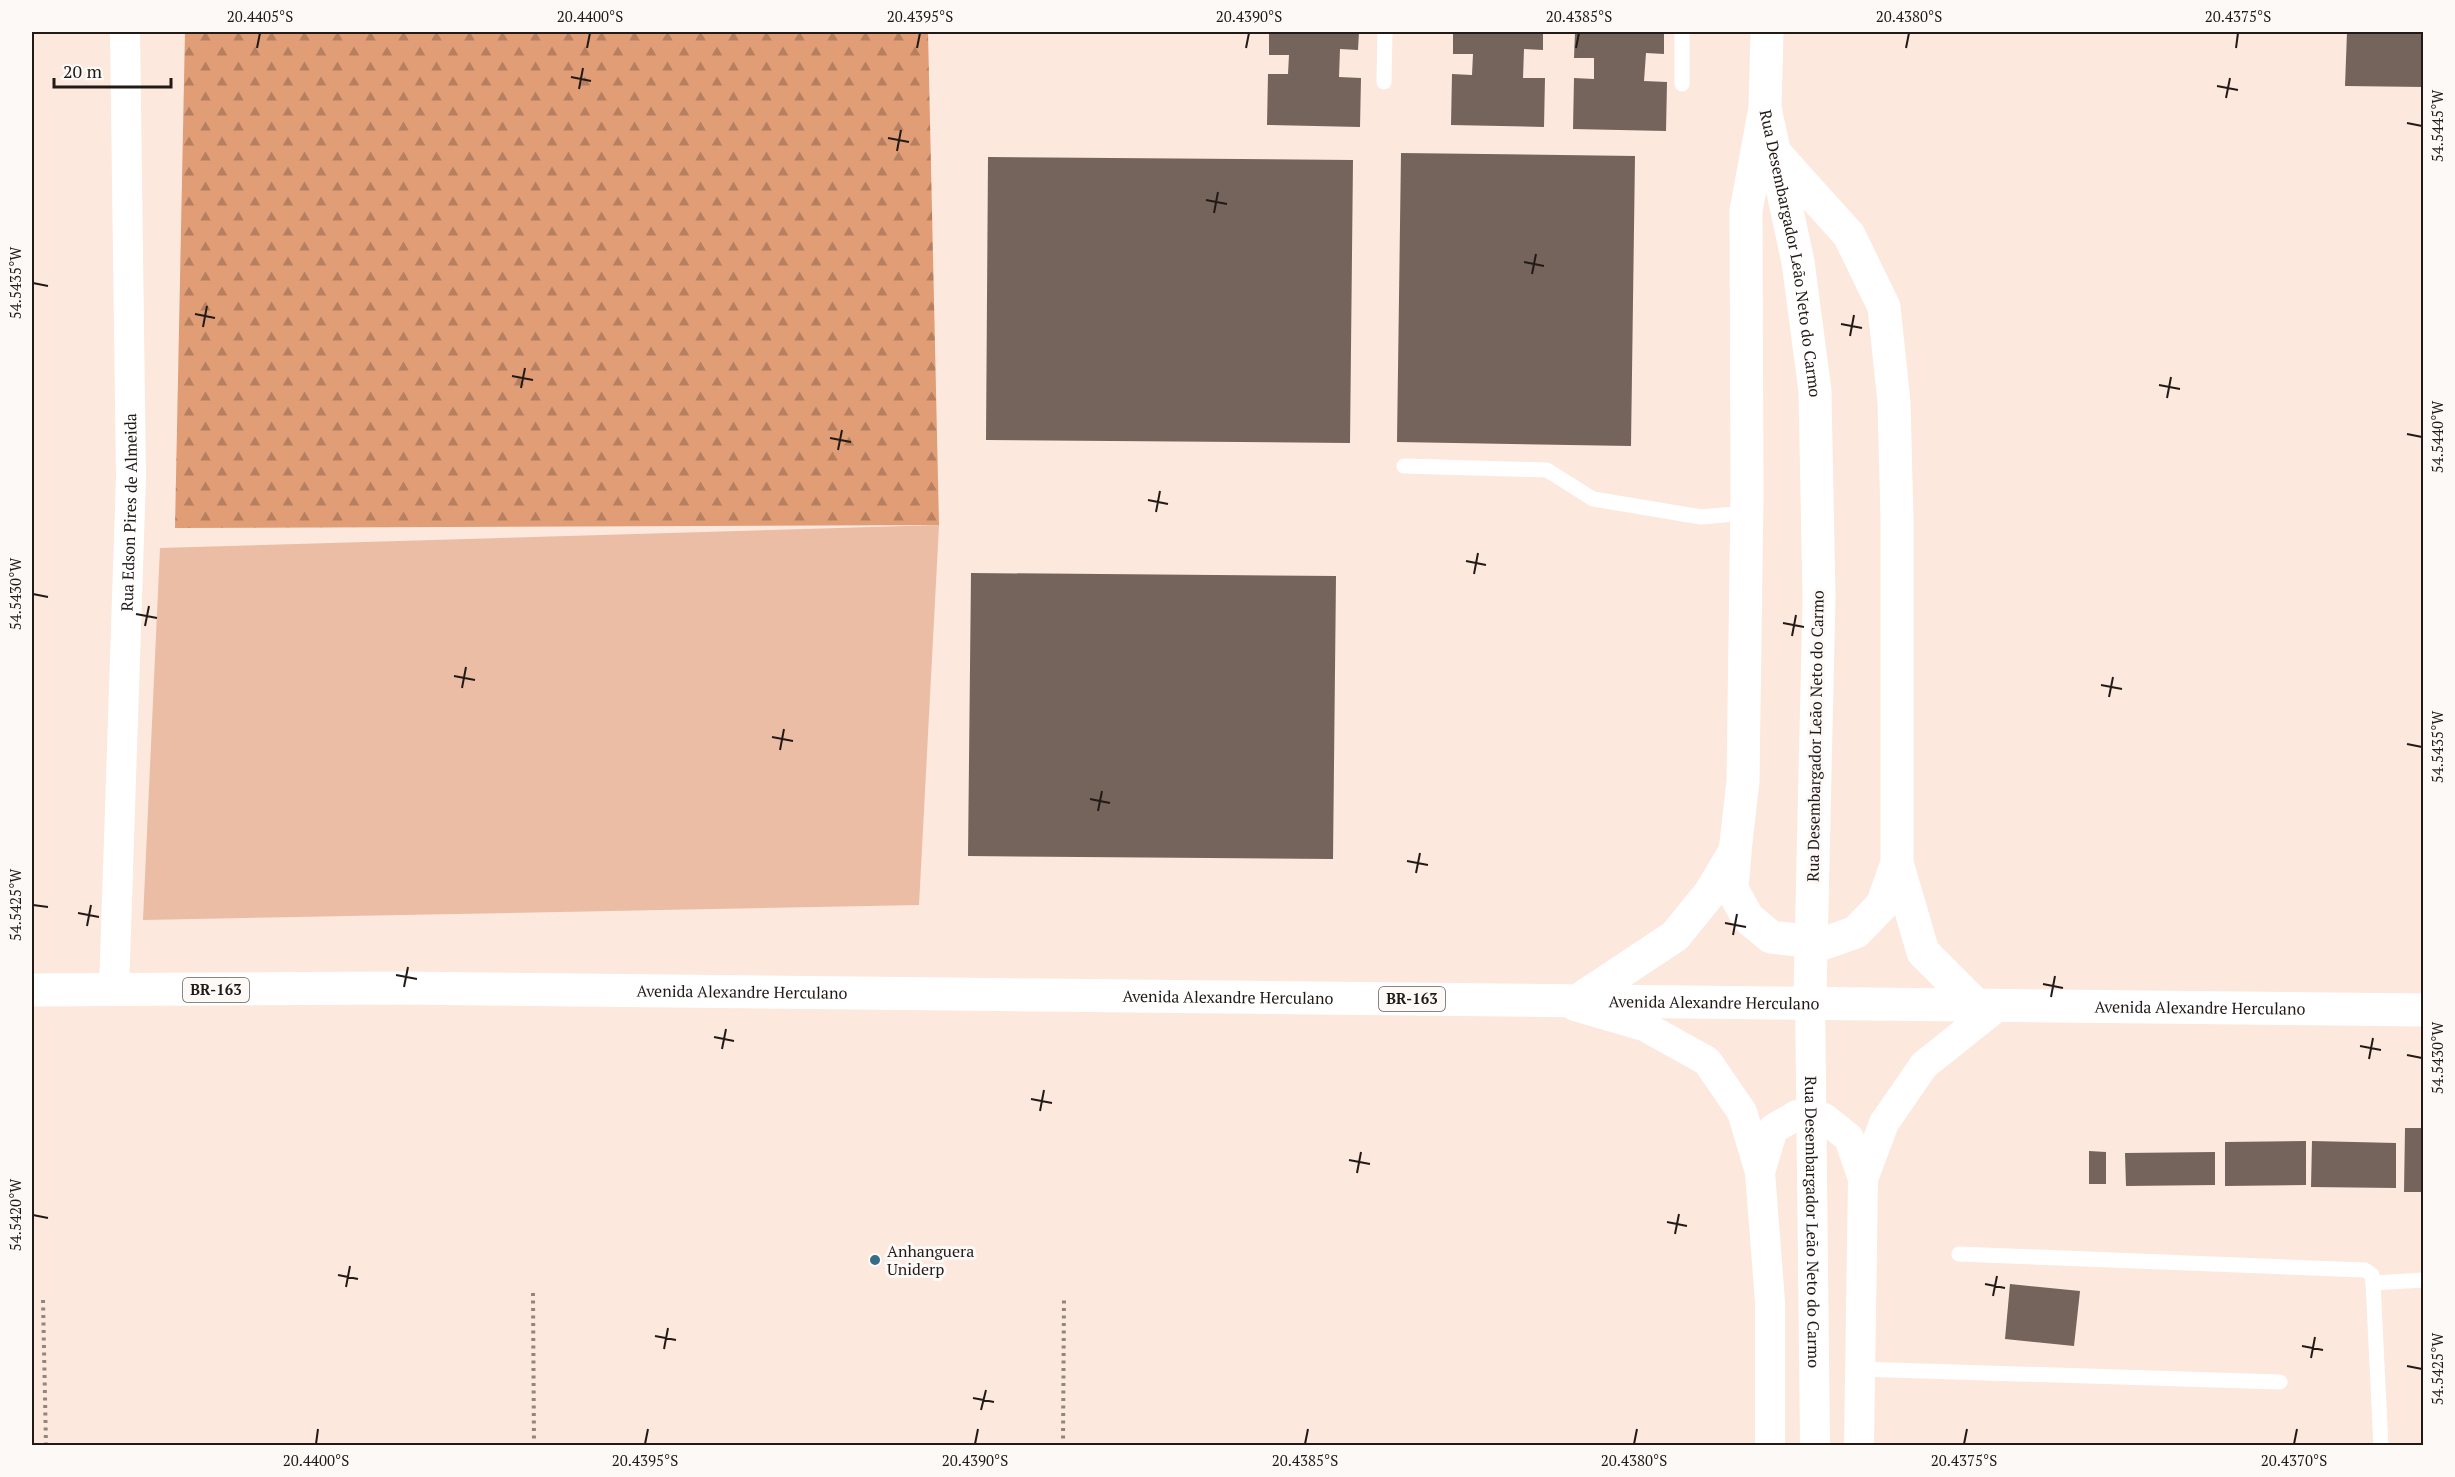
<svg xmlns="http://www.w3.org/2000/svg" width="2455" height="1477" viewBox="0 0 2455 1477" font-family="'PT Serif',serif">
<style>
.grass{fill:#eabda4}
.forest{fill:url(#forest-firs)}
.building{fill:#75645b}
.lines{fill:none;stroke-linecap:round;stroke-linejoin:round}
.path{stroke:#92857d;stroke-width:4;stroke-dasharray:3 4.5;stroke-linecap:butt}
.service{stroke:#fff;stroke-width:15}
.minor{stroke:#fff;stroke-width:30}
.secondary{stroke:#fff;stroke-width:33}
.trunk{stroke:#fff;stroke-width:33}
.ticks{fill:none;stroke:#211a17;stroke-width:2}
.poi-dot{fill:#356d87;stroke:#fdf9f7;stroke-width:2}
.labels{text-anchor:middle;stroke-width:6;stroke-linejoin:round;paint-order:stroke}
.shield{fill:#fdf9f7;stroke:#635d5a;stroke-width:1.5}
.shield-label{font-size:15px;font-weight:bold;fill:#211a17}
.street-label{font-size:16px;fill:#211a17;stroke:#fdf9f7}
.poi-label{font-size:16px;fill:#211a17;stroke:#fdf9f7;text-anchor:start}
.neatline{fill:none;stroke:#211a17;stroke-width:2}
.ticks-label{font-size:15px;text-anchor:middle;fill:#211a17}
</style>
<defs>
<pattern id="forest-firs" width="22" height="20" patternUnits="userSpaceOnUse" patternTransform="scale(1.5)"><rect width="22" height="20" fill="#e09d76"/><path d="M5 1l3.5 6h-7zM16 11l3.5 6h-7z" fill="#b57f60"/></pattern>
</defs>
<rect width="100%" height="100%" fill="#fce8dd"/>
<path class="grass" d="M939,525L919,905L143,920L160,548Z"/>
<path class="forest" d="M185,32H928L939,525L175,528Z"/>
<g class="building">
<path d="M1269,32H1359L1358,50L1340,49L1339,77L1361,78L1360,127L1267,125L1268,74H1288L1289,55H1269Z"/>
<path d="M1453,32H1543V50L1524,49L1523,78H1545L1544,127L1451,125L1452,74L1472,75L1473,54H1453Z"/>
<path d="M1575,32H1664V54L1646,53L1644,81L1667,82L1666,131L1573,129L1574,78L1594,79V58H1574Z"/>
<path d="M2347,32H2424V87L2345,86Z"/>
<path d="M1401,153L1635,156L1631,446L1397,442Z"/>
<path d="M988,157L1353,160L1350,443L986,440Z"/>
<path d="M971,573L1336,576L1333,859L968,856Z"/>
<path d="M2405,1128H2424V1192H2404Z"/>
<path d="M2306,1141V1185L2225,1186V1142Z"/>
<path d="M2312,1141L2396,1143V1188L2311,1187Z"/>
<path d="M2089,1151L2106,1152V1184H2089Z"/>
<path d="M2215,1152V1185L2126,1186L2125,1153Z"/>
<path d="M2010,1284L2080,1291L2074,1346L2005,1339Z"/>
</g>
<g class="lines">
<g class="path">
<path d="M533,1293L534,1446"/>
<path d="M43,1300L46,1446"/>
<path d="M1063,1446L1064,1297"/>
</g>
<g class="service">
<path d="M1384,82L1385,32"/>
<path d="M1682,84V32"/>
<path d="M1404,466L1547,470L1593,499L1701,517L1747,513"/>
<path d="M1959,1254L2365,1270L2372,1275L2373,1283L2381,1446"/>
<path d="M2373,1283L2424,1280"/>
<path d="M1859,1369L2280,1382"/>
</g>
<g class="minor">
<path id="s1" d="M114,990L131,477L125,32"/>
<path id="s2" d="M1810,994L1815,1446"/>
<path d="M1575,1006L1644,1026L1707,1061L1742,1112L1760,1172L1770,1302V1446"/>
<path d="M1760,1172L1773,1129L1797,1115L1824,1118L1849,1138L1863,1179"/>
<path d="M1859,1446L1863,1179L1884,1123L1924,1065L1998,1006"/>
</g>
<g class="secondary">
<path id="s3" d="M1767,32L1765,108L1798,262L1815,391L1819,598L1810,994"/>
<path d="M1776,154L1849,235L1884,307L1894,402L1897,519V863L1923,952L1976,1005"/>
<path d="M1735,853L1732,889L1748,918L1771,937L1825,943L1856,932L1882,905L1897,863"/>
<path d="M1577,1001L1675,936L1710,893L1735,851L1743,781L1747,497L1746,211L1765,108"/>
</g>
<path class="trunk" id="s4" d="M32,990L400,988L2424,1010"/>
</g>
<path class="ticks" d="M257,48L260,33M587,48L590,33M917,48L920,33M1246,48L1249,33M1576,48L1579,33M1906,48L1909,33M2236,48L2238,33M571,77L591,81M2217,86L2238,90M579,89L583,68M2226,98L2230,78M2407,123L2422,126M888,138L909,142M897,151L901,130M1206,200L1227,204M1214,213L1218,192M1524,262L1544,266M1532,274L1536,254M33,283L48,286M195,314L215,318M1841,324L1862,328M203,327L207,306M1850,336L1854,315M512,376L533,380M2159,385L2180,389M521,388L525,368M2167,398L2171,377M2407,434L2422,437M830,438L851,442M838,450L842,430M1148,500L1168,504M1156,512L1160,491M1466,561L1486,565M1474,574L1478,553M33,594L48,597M136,614L157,618M1783,623L1804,627M145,626L149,606M1792,636L1796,615M454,676L475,680M2101,685L2122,689M462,688L466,667M2109,697L2113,677M772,737L793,741M2407,744L2422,747M780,750L784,729M1090,799L1110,803M1098,811L1102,791M1407,861L1428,865M1416,873L1420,853M33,905L48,907M78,913L99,917M1725,923L1746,927M87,926L91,905M1733,935L1737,914M396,975L417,979M2043,984L2063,988M404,987L408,967M2051,997L2055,976M714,1037L734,1041M2360,1046L2381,1050M722,1049L726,1029M2407,1055L2422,1058M2369,1059L2373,1038M1031,1099L1052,1103M1040,1111L1044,1090M1349,1160L1370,1164M1357,1173L1361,1152M33,1215L48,1218M1667,1222L1687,1226M1675,1234L1679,1214M338,1275L358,1279M1985,1284L2005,1288M346,1287L350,1266M1993,1296L1997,1276M655,1336L676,1340M2302,1346L2323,1350M664,1349L668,1328M2311,1358L2315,1337M2407,1366L2422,1369M973,1398L994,1402M981,1410L986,1390M316,1444L318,1429M645,1444L648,1429M975,1444L978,1429M1305,1444L1308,1429M1634,1444L1637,1429M1964,1444L1967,1429M2294,1444L2297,1429"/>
<circle class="poi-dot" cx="875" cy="1260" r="6"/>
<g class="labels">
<g class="shield">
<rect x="183" y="978" width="66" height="24" rx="4.5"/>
<rect x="1379" y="987" width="66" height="24" rx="4.5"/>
</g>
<g class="shield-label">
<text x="216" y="995">BR-163</text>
<text x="1412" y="1004">BR-163</text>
</g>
<g class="street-label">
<text dy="6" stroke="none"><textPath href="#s3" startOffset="224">Rua Desembargador Leão Neto do Carmo</textPath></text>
<text dy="6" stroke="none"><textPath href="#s1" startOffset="478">Rua Edson Pires de Almeida</textPath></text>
<text transform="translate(1815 736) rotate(-89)" y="6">Rua Desembargador Leão Neto do Carmo</text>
<text dy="6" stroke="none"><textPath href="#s4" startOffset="710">Avenida Alexandre Herculano</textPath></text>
<text dy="6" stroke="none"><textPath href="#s4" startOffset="1196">Avenida Alexandre Herculano</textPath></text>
<text dy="6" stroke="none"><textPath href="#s4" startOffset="1682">Avenida Alexandre Herculano</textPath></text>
<text dy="6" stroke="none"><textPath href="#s4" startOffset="2168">Avenida Alexandre Herculano</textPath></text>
<text dy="6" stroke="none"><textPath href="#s2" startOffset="228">Rua Desembargador Leão Neto do Carmo</textPath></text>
</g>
<g class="poi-label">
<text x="887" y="1257">Anhanguera<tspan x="887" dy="18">Uniderp</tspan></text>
</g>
</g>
<rect width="2455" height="1477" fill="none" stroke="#fdf9f7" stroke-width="66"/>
<path d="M54 78v9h117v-9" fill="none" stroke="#211a17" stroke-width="3"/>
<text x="63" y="78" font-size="18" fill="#211a17" stroke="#fdf9f7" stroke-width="4.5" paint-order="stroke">20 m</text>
<rect x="33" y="33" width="2389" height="1411" class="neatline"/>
<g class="ticks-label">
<text x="260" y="22">20.4405°S</text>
<text x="590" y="22">20.4400°S</text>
<text x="920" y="22">20.4395°S</text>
<text x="1249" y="22">20.4390°S</text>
<text x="1579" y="22">20.4385°S</text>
<text x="1909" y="22">20.4380°S</text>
<text x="2238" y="22">20.4375°S</text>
<text transform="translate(2438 126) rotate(-90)" y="5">54.5445°W</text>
<text transform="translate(16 283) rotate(-90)" y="5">54.5435°W</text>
<text transform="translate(2438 437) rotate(-90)" y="5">54.5440°W</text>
<text transform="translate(16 594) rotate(-90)" y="5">54.5430°W</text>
<text transform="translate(2438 747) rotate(-90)" y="5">54.5435°W</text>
<text transform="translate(16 905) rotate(-90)" y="5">54.5425°W</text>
<text transform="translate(2438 1058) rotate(-90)" y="5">54.5430°W</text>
<text transform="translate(16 1215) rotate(-90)" y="5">54.5420°W</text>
<text transform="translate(2438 1369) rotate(-90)" y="5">54.5425°W</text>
<text x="316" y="1466">20.4400°S</text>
<text x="645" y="1466">20.4395°S</text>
<text x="975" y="1466">20.4390°S</text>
<text x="1305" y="1466">20.4385°S</text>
<text x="1634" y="1466">20.4380°S</text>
<text x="1964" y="1466">20.4375°S</text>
<text x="2294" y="1466">20.4370°S</text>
</g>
</svg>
